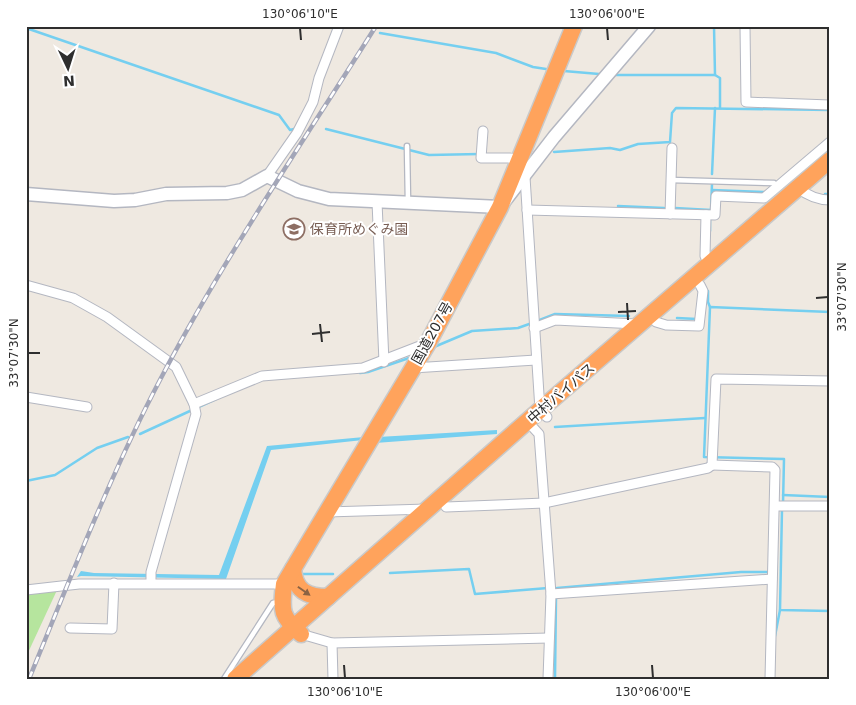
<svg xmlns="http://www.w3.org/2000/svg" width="856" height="705" viewBox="0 0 856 705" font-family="'DejaVu Sans','Noto Sans JP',sans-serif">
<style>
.green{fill:#b6e59e}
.water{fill:#75cff0}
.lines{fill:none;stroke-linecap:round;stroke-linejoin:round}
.stream{stroke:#75cff0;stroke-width:2.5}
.lane-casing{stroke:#b4b7c1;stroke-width:7}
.street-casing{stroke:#b4b7c1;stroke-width:11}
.secondary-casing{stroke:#b4b7c1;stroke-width:15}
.highway-casing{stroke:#c9c9c9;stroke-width:19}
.lane{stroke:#fff;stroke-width:4.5}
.street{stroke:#fff;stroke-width:9}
.secondary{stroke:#fff;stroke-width:12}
.highway{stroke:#ffa35c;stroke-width:16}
.rail-casing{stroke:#a3a6b8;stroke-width:4.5}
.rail{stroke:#fff;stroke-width:2.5;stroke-dasharray:8;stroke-linecap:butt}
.oneway{fill:#8c6343}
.ticks{fill:none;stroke:#2e2e2e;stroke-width:2}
.labels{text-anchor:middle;stroke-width:4;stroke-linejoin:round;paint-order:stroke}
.education-label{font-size:14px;fill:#785e54;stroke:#fff;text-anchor:start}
.street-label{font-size:14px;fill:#2e2e2e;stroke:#fff}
.neatline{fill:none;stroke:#2e2e2e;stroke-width:2}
.ticks-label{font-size:12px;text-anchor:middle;fill:#2e2e2e}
</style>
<rect width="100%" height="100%" fill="#efe9e1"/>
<path class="green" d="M58,588L26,657V594Z"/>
<g class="water">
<path d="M497,430V434L375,443L378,437Z"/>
<path d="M364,437L363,440L271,450L226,579L81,576L77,577L81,571L94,573L219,575L267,446Z"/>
</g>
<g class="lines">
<g class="stream">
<path d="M714,26L715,75"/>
<path d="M26,28L279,115L290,130L294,129"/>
<path d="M380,33L496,53L533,67L546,69"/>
<path d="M564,71L599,74"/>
<path d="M615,75H715L720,78V108"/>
<path d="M326,129L429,155L480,154"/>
<path d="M554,152L610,148L620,150L638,144L670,142L672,113L676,108L830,110"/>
<path d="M712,174L715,108"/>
<path d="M712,190L764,192"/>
<path d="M825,194H830"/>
<path d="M618,206L664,208"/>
<path d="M675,208L711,210L712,184"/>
<path d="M710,231V220"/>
<path d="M708,291V302L710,307"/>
<path d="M677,318L697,319"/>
<path d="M537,321L555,314L629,316"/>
<path d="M434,347L472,331L518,328L532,323"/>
<path d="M360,373L368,372L412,357"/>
<path d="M555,427L705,418"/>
<path d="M140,434L216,399"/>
<path d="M26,481L55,475L97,448L128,437"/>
<path d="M783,495L830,497"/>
<path d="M783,504L784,459L704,457L710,307L830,312"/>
<path d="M782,509L780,610L830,611"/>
<path d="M390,573L469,569L475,594L548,588"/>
<path d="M299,574H333"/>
<path d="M557,591V588L741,572H769"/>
<path d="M775,636L780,610"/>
<path d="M555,679L556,597"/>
</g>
<g class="lane-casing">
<g id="lane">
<path d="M407,146L408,202"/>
<path d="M671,180L774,183L777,187"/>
<path d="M224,679L273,603L279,602"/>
</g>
</g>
<g class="street-casing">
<g id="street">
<path d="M745,26L746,102L830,105"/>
<path d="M483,131L481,158H510L519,160"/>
<path d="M267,176L297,133L313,102L319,78L339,26"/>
<path d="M525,177L540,410L547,417"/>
<path d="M798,188C808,196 817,200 830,200"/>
<path d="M377,202L384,362"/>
<path d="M527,210L715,215L716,196L764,198L830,142"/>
<path d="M670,214L672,148"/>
<path d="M706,215L705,256L709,264"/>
<path d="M26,285L73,298L107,317L176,367L194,404L196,414L151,572V583"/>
<path d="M656,322L666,325L699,326L703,291L700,285"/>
<path d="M534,328L555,320L637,324"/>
<path d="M413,368L536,360"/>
<path d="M26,397L87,407"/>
<path d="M194,404L262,376L363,368L425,344"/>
<path d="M527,421L539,434L551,594L548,679"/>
<path d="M712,465L772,467L775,470L770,679"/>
<path d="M776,506H830"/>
<path d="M446,507L544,503L708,468L712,465L716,379L830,381"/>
<path d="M327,512L427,509"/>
<path d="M26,590L79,584H284"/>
<path d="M551,594L772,579"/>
<path d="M70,628L112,629L114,583"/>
<path d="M301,634L332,643L549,638"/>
<path d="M332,643L333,679"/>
</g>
</g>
<g class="secondary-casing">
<path id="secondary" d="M26,194L114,201L135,200L166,194L227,193L242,190L267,176L298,191L329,199L500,207L554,137L649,26"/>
</g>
<g class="highway-casing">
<g id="highway">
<path d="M293,569C295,591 307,597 328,597"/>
<path d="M301,634C281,617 281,611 284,584L428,343L500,207L574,26"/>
<path d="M235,679L540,410L830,160"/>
</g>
</g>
<use href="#lane" class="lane"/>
<use href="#street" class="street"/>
<use href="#secondary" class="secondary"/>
<use href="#highway" class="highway"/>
<g class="rail-casing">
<path id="rail" d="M29,679C71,577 110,475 161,378C225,256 303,142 376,26"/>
</g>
<use href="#rail" class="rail"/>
</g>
<defs><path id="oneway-solid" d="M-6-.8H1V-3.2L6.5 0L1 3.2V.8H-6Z" transform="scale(1.25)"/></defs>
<use class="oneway" href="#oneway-solid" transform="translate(304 591) rotate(35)"/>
<path class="ticks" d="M300,28L301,40M607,28L608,40M816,298L828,297M627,303L628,320M618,312L636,311M320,324L322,342M312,334L330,332M28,353H40M344,665L345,678M652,665L653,678"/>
<defs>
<g id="school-ring" transform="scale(1.125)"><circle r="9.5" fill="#fff" stroke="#8d6e63" stroke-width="1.5"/><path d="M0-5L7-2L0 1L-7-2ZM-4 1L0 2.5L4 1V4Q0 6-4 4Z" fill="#8d6e63"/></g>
</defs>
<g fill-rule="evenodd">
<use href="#school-ring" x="294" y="229"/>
</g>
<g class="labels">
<g class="education-label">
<text x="310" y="234">保育所めぐみ園</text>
</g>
<g class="street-label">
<text transform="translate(432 333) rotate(-61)" y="5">国道207号</text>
<text transform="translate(561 393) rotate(-41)" y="5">中村バイパス</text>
</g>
</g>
<rect width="856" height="705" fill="none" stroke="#ffffff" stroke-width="55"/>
<g transform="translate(68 68) rotate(176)" stroke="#ffffff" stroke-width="4" paint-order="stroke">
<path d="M0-4L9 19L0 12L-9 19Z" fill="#2e2e2e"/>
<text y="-8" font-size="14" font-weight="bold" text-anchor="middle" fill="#2e2e2e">N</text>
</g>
<rect x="28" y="28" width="800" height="650" class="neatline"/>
<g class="ticks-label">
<text x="300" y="18">130°06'10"E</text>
<text x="607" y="18">130°06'00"E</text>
<text transform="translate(842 297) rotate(-90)" y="4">33°07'30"N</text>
<text transform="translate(14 353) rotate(-90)" y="4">33°07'30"N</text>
<text x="345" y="696">130°06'10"E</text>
<text x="653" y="696">130°06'00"E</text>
</g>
</svg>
